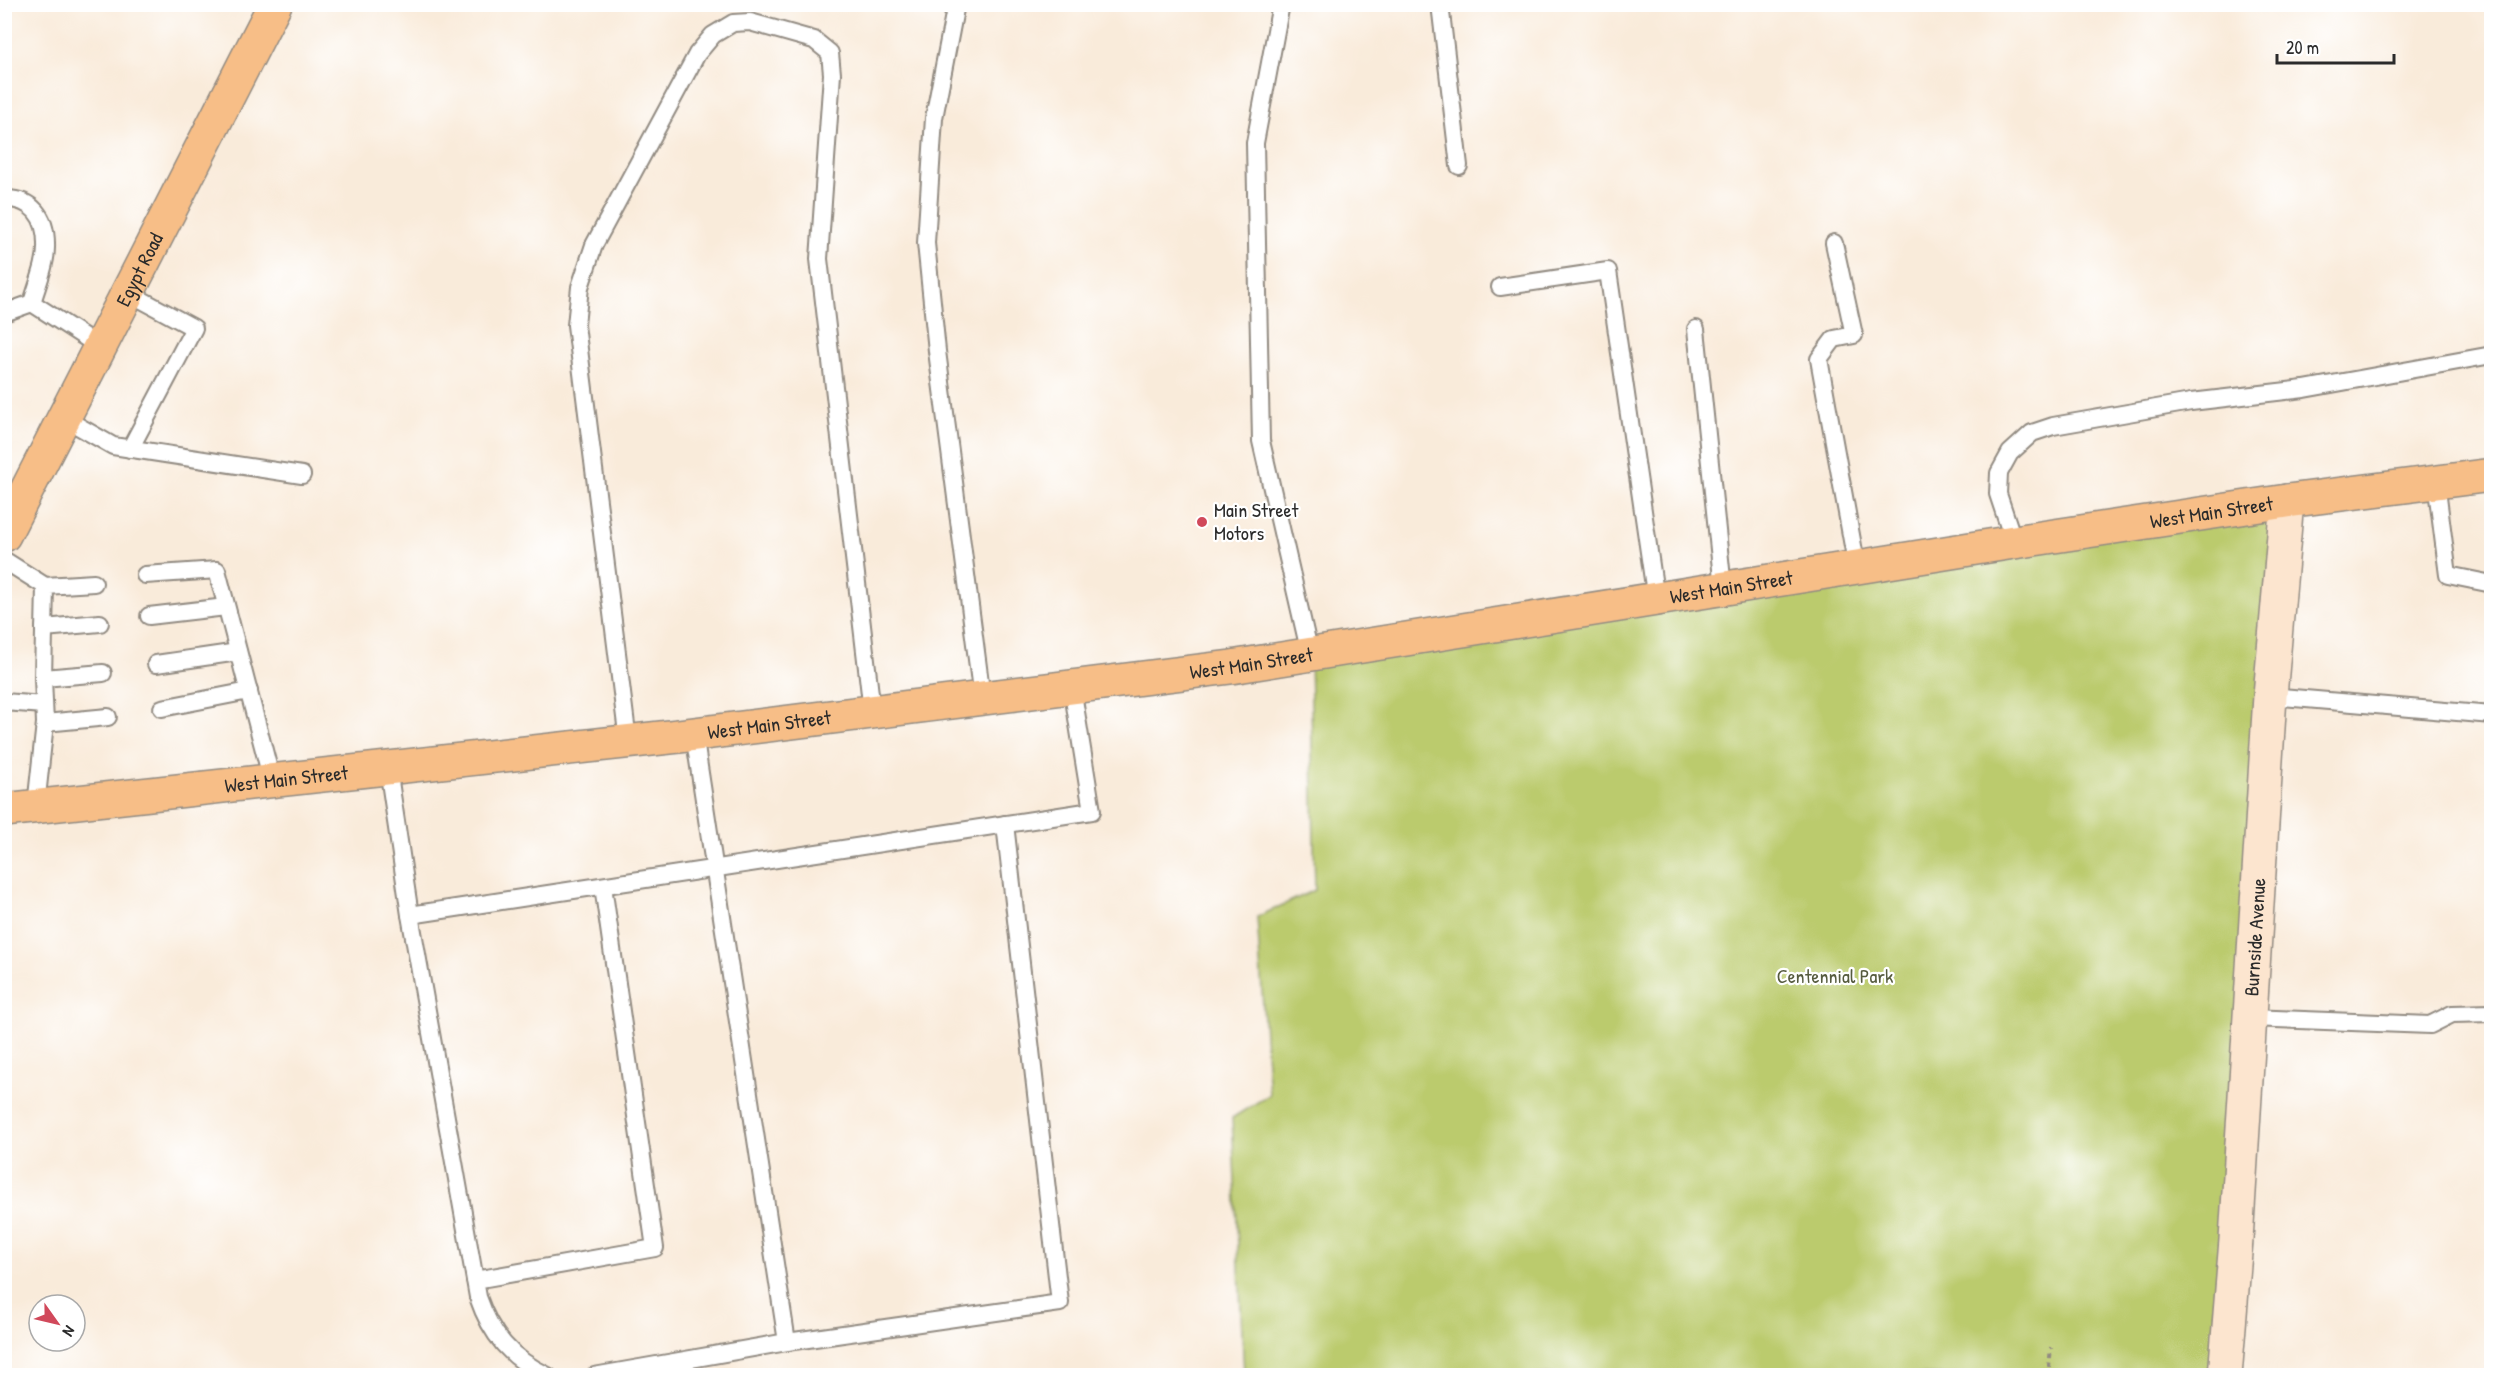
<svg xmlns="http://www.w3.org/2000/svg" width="2496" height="1380" viewBox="0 0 2496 1380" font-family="'Patrick Hand',sans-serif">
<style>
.green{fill:#bbcb6d;stroke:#737b4c;stroke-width:1.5}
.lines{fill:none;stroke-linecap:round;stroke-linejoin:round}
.lane-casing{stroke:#928b82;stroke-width:20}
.secondary-casing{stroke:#928b82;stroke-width:36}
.primary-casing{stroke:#928b82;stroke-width:36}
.path{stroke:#928b82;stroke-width:4;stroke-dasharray:4.5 4.5;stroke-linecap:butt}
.lane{stroke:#fff;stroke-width:16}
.secondary{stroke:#fce5cf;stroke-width:33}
.primary{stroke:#f7be87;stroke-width:33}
.poi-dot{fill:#d1495b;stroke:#fff;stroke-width:2}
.labels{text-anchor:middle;stroke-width:4.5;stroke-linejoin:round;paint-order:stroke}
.street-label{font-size:20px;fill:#2b2b2b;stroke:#fff}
.poi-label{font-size:20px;fill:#2b2b2b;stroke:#fff;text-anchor:start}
.park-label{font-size:20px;fill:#565b3f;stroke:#fff}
</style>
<rect width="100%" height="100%" fill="#fff"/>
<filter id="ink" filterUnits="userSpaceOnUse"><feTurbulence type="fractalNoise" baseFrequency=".0167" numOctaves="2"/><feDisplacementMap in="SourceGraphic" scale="12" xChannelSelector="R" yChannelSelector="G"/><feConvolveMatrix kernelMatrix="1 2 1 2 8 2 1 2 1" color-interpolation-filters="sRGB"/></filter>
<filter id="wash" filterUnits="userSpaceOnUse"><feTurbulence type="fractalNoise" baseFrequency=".008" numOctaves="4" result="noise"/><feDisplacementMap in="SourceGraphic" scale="24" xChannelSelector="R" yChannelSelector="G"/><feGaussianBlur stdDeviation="1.35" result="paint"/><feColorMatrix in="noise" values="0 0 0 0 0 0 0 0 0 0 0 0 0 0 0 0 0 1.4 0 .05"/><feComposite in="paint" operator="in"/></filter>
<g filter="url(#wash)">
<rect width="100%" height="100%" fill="#f9ebda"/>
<path class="green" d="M2287,501L2225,1375H1244L1232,1118L1269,1095L1257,917L1315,890L1310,654Z"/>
</g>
<g filter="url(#ink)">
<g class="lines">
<g class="lane-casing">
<g id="lane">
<path d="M956,4L934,118L926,243L937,351L982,698"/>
<path d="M1281,4L1255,143L1261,441L1310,654"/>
<path d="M1440,4L1459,166"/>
<path d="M4,199C32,198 46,217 46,244C47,263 37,285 32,303"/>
<path d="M1834,243L1854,335L1834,339L1819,359L1857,568"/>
<path d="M1500,287L1608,271L1656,600"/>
<path d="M129,293L194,328L130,449"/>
<path d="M32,303L100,347"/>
<path d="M4,313L32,303"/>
<path d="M1696,329L1723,588"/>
<path d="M64,418L113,446L302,475"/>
<path d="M2436,482L2448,575L2492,584"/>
<path d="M2014,542L1998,494L1999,473L2010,453L2032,433L2053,426L2191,402L2304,389L2492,355"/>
<path d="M4,560L45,586"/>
<path d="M145,575L217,570L272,781"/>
<path d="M149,616L226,607"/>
<path d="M44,628L100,623"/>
<path d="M156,664L238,652"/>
<path d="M43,678L103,673"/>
<path d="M2270,696L2492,715"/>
<path d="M4,702L44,705"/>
<path d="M162,708L249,691"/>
<path d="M45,723L108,717"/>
<path d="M628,741L576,325L580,287L594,245L697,54L713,35L733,23L750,22L814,40L830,53L832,74L819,259L872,711"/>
<path d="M388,768L410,915L478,1297C491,1335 511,1359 548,1376"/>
<path d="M36,806L45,723L43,678L45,586L94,583"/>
<path d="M410,915L1092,811L1072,687"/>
<path d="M2250,1018L2430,1025L2452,1014L2492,1013"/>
<path d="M475,1280L655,1248L603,886"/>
<path d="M787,1342L1060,1303L1005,824"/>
<path d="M594,1376L787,1342L694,734"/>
</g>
</g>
<g class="secondary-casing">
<g id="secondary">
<path id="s1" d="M2225,1376L2236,1240L2270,696L2287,501"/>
</g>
</g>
<g class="primary-casing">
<g id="primary">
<path id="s2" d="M4,535L275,4"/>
<path id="s3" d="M4,810L679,736L1231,667L2014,542L2287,501L2492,475"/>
</g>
</g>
<path class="path" d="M2048,1376L2051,1348"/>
<use href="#lane" class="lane"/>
<use href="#secondary" class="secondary"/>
<use href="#primary" class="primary"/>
</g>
</g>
<circle class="poi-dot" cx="1202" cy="522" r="6"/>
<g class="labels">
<g class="street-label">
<text dy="7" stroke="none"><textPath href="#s2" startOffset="298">Egypt Road</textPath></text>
<text dy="7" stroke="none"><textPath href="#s3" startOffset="2228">West Main Street</textPath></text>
<text dy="7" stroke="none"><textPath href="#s3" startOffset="1742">West Main Street</textPath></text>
<text dy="7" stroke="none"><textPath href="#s3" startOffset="1256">West Main Street</textPath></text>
<text dy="7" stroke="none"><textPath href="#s3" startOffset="770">West Main Street</textPath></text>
<text dy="7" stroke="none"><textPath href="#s3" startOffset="284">West Main Street</textPath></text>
<text dy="7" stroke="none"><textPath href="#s1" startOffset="440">Burnside Avenue</textPath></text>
</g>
<g class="poi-label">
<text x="1214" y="517">Main Street<tspan x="1214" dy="23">Motors</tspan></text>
</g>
<g class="park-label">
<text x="1835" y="983">Centennial Park</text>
</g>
</g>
<rect width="2496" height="1380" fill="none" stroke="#fff" stroke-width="24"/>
<g transform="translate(57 1323) rotate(124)"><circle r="28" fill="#ffffff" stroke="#aaaaaa" stroke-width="1.5"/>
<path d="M0-4.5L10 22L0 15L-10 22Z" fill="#d1495b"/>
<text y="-9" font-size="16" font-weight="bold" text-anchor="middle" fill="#2b2b2b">N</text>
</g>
<path d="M2277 54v9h117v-9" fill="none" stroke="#2b2b2b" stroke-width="3"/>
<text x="2286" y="54" font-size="18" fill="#2b2b2b" stroke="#ffffff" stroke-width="4.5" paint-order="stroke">20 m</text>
</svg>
